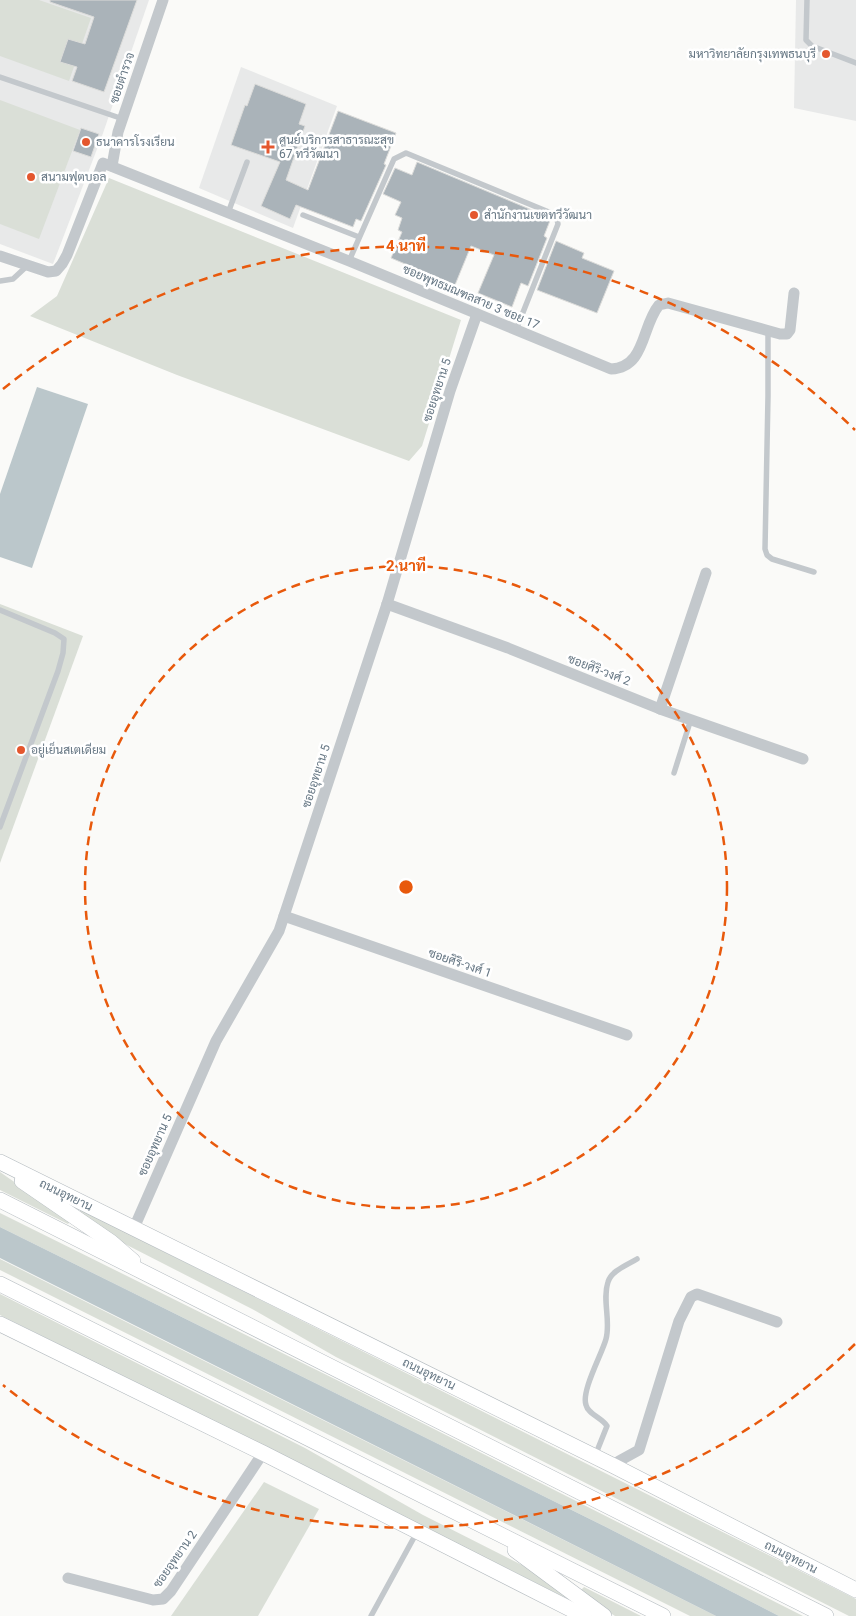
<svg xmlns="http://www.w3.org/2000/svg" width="856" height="1616" viewBox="0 0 856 1616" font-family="Roboto,Sarabun,sans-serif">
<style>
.built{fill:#e8e9e9}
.green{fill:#dadfd7}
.water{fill:#bbc7cb}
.building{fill:#aab3b9;stroke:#dcdcda}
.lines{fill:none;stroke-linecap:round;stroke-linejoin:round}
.secondary-casing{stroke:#b3babf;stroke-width:16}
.lane{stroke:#c3c8cc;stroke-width:5.5}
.street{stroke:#c3c8cc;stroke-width:11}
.secondary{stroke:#fff;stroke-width:15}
.ring{fill:none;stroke:#e8590c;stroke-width:2.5;stroke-dasharray:9 6}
.poi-dot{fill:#e4572e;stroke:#fff;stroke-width:2}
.labels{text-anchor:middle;stroke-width:5;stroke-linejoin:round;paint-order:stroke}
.poi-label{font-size:12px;fill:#657683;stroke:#fff;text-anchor:start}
.street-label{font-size:12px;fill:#657683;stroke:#fff}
.centre{fill:#e8590c;stroke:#fff;stroke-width:2.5}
.ring-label{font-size:15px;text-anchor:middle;font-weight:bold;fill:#e8590c;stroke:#fff;stroke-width:5;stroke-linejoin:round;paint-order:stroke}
</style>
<rect width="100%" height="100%" fill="#fafaf8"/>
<g class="built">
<path d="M0,0H149L102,136L53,264L0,244Z"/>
<path d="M796,0H856V121L794,108Z"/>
<path d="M241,67L337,106L293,228L199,188Z"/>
</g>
<g class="green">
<path d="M0,0H39L91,18L69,81L0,56Z"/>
<path d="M0,100L80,130L39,239L0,224Z"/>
<path d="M109,178L461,320L422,446L409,461L177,375L30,316L57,296Z"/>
<path d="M0,604L83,636L0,863Z"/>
<path d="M0,1172L70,1221L68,1224L0,1190Z"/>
<path d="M81,1210L856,1599V1616H849L336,1357L254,1310L123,1243L78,1215Z"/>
<path d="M0,1213L359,1391L803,1616H779L606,1527L0,1227Z"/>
<path d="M0,1259L716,1616H690L0,1270Z"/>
<path d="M0,1294L305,1448L423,1515L522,1565L574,1598L572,1601L0,1315Z"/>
<path d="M264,1482L319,1509L258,1616H171Z"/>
<path d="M584,1587L641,1616H615L579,1592Z"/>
</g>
<g class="water">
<path d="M37,387L88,404L32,568L0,557V494Z"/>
<path d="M0,1227L606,1527L779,1616H716L0,1258Z"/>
</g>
<g class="building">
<path d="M50,0H137L104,92L72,81L77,67L60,62L68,39L85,44L94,17L50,2Z"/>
<path d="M255,84L306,104L299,124L305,126L286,180L308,190L338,111L396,133L384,164L386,165L361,221L356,219L353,227L296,205L290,219L261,206L280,162L231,145L245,105L247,106Z"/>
<path d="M81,128L99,134L91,157L73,151Z"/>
<path d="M417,162L551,218L544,236L547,238L528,286L521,283L512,307L478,293L494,255L471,246L455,285L391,258L402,232L398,230L402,218L395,215L401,202L383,194L395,168L412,175Z"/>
<path d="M556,241L584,253L582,258L614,271L597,313L537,290Z"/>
</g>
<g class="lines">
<g class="secondary-casing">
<g id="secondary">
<path d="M0,1162L614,1466L856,1590"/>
<path d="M22,1181L111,1242L133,1261"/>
<path d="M0,1200L826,1616"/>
<path d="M0,1284L663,1616"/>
<path d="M0,1324L263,1453L584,1616"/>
<path d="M515,1550L604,1616"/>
</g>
</g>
<g class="lane">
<path d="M807,0L806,40L812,46L856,63"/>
<path d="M0,77L123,119"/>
<path d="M228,213L247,162"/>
<path d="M303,215L359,237"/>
<path d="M349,261L394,159L406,153L556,215L558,224L516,330"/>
<path d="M0,281L13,279L27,266"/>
<path d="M768,331V396L765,549L767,555L772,559L814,572"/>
<path d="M0,610L55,633L64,639L63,653L58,671L0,827"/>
<path d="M674,773L691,719"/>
<path d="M595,1456L607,1426C602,1418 588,1414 586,1405C581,1391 602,1354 606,1339C611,1321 602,1300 608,1282C611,1271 627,1265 637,1259"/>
<path d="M371,1616L417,1532"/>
</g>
<g class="street">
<path d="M112,166L118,132L163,0"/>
<path d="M0,256L48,272L56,271L62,264L67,255L103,163L349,261L611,369C646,367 641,327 659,305L668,303L780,334H787L790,330L794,293"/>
<path d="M387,604L508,648L660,709L803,759"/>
<path d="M660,709L706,573"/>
<path d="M284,916L627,1035"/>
<path d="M134,1228L216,1041L279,931L284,916L387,604L450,391L477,314"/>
<path d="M614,1466L619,1461L639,1450L679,1321L691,1297L697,1294L777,1322"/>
<path d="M68,1578L153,1600L163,1599L171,1591L263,1453"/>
</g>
<use href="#secondary" class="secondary"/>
</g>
<g class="ring">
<circle cx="406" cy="887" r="321"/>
<path d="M855 1344A641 641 0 0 1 3 1385M3 389A641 641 0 0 1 855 430"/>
</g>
<g class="poi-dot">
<circle cx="826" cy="54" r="5"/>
<circle cx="86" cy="142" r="5"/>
<path d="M265.5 139.5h5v5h5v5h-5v5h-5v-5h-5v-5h5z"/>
<circle cx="31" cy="177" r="5"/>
<circle cx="474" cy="215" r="5"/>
<circle cx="21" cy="750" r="5"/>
</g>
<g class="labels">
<g class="poi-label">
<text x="816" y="58" text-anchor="end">มหาวิทยาลัยกรุงเทพธนบุรี</text>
<text x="279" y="144">ศูนย์บริการสาธารณะสุข<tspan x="279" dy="14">67 ทวีวัฒนา</tspan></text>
<text x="96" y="146">ธนาคารโรงเรียน</text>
<text x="41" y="181">สนามฟุตบอล</text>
<text x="484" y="219">สำนักงานเขตทวีวัฒนา</text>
<text x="31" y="754">อยู่เย็นสเตเดียม</text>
</g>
<g class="street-label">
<text transform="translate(122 78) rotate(-71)" y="4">ซอยตำรวจ</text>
<text transform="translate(471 297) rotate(23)" y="4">ซอยพุทธมณฑลสาย 3 ซอย 17</text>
<text transform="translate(437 390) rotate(-72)" y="4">ซอยอุทยาน 5</text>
<text transform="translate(599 670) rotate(21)" y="4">ซอยศิริ-วงศ์ 2</text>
<text transform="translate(316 776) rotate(-72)" y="4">ซอยอุทยาน 5</text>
<text transform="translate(460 963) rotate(19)" y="4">ซอยศิริ-วงศ์ 1</text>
<text transform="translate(155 1145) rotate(-66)" y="4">ซอยอุทยาน 5</text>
<text transform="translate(66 1195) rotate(26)" y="4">ถนนอุทยาน</text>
<text transform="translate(429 1374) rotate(26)" y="4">ถนนอุทยาน</text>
<text transform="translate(791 1557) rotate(27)" y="4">ถนนอุทยาน</text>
<text transform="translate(175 1559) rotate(-55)" y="4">ซอยอุทยาน 2</text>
</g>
</g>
<circle cx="406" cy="887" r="8" class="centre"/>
<g class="ring-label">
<text x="406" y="251">4 นาที</text>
<text x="406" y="571">2 นาที</text>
</g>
</svg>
